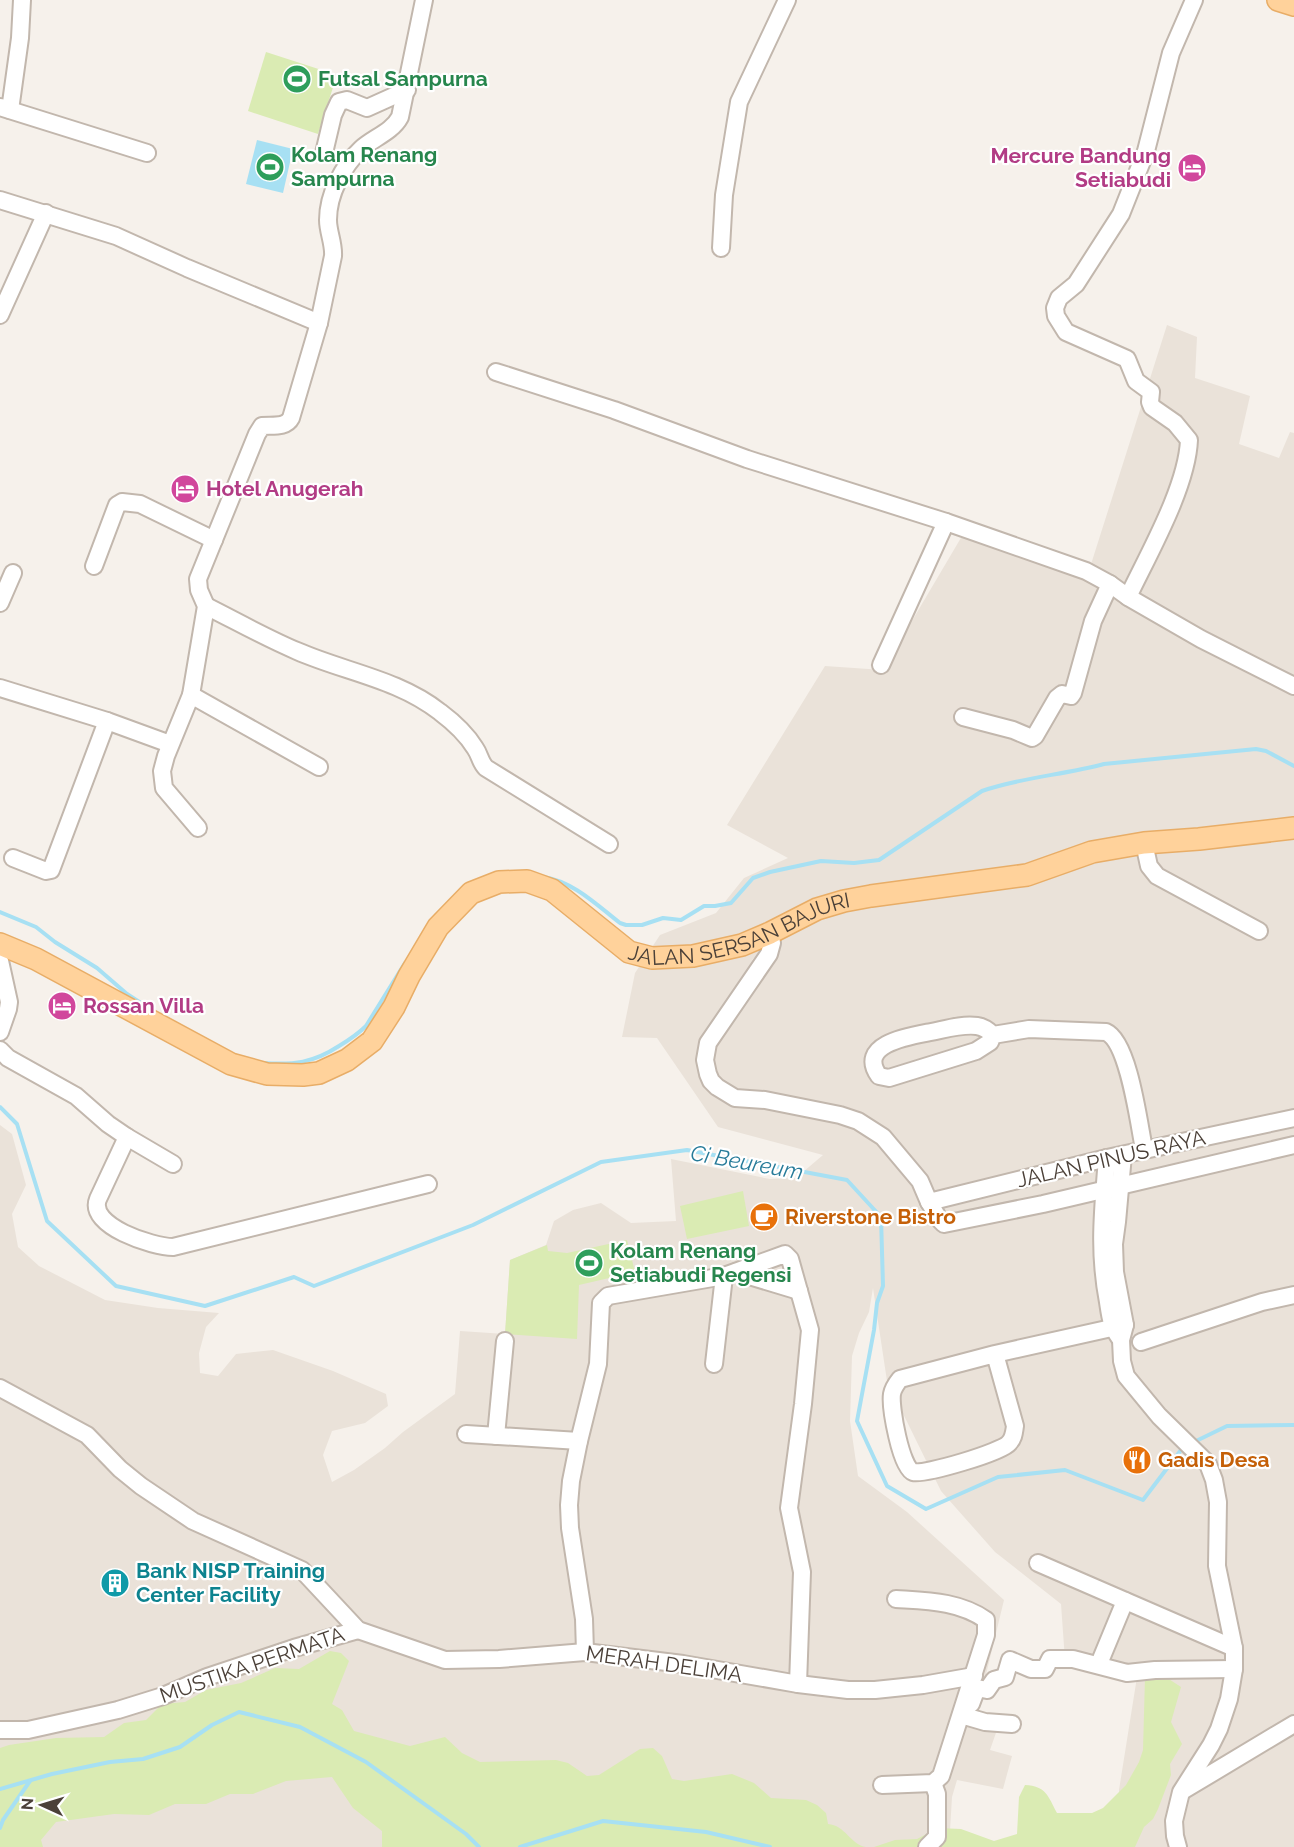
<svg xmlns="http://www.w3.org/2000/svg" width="1294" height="1847" viewBox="0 0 1294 1847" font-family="Raleway,sans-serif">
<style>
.residential{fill:#eae2d9;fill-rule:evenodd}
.green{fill:#daebb3}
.water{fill:#a7e0f3}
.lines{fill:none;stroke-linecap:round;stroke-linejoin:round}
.stream{stroke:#a7e0f3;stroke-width:4}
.minor-casing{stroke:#c2b7ad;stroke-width:20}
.major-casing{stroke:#e8ad67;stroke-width:24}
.minor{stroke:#fff;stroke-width:16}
.major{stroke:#ffd29b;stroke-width:21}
.labels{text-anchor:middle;stroke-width:4.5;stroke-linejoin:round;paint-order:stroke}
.leisure-label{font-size:21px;font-weight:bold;fill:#27864d;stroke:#fff;text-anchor:start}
.hotel-label{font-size:21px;font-weight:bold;fill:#b23c85;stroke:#fff;text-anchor:start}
.street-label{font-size:21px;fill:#4b4038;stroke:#fff}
.food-label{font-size:21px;font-weight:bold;fill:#c56008;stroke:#fff;text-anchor:start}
.culture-label{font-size:21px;font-weight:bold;fill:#0d838f;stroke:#fff;text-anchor:start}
.water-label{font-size:22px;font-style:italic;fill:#277b99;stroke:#fff}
</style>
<rect width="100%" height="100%" fill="#f6f1eb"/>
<path class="residential" d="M1167,325L1197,337L1195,378L1250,396L1239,444L1279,458L1290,432L1294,433V1847H1120L1119,1790L1137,1677L1065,1660L1061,1604L995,1552L941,1491L887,1381L873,1288L869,1312L859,1333L852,1356L850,1421L858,1476L907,1512L1004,1600L975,1720L998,1727L990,1750L1012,1756L1003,1789L957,1780L952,1797L949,1847H0V1125L12,1134L26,1185L12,1214L18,1247L39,1266L105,1300L158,1308L219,1313L206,1327L199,1353L200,1373L218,1376L236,1354L273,1350L333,1371L386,1394L388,1406L365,1423L332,1431L323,1455L332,1482L354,1470L385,1448L403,1432L455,1394L460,1331L505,1334L510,1260L546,1245L554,1221L573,1210L601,1203L631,1223L676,1221L671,1159L770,1179L796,1178L823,1155L718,1127L657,1038L622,1037L635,973L660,935L716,913L744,878L788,858L727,825L825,666L883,670L965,531L1086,580ZM814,912L753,960H752L794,921Z"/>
<g class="green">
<path d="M266,52L337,75L318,134L248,111Z"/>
<path d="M743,1191L749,1226L687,1239L680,1206Z"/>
<path d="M627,1240L635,1272L579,1285L577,1339L505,1334L510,1260L547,1245L548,1251L567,1253Z"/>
<path d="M330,1651L341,1653L349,1661L332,1704L342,1710L354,1731L410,1746L445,1737L462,1753L480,1762L556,1760L568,1763L587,1776L599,1775L640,1749L653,1748L662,1756L672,1779L684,1781L732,1774L754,1783L771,1798L806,1800L817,1805L826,1813L828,1824C845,1825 851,1845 866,1847H382V1831L353,1808L332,1777L286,1781L253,1794H230L206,1804H175L149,1815L114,1814L56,1822L41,1840L43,1847H0V1748L9,1745L56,1738L104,1737L124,1723L146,1720L162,1704L185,1702L206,1690L241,1683L275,1668L299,1669Z"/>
<path d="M1155,1670L1181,1687L1171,1722L1182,1744L1170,1764L1171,1775L1158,1809L1153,1819L1144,1827L1135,1847H874L895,1840L917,1839L938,1828L961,1829L994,1841L1017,1834L1019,1797L1025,1785C1046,1786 1048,1796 1057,1813H1092L1103,1808L1126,1785L1139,1762L1143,1750L1145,1677Z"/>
</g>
<path class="water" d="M257,140L293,149L283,193L246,184Z"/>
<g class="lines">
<g class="stream">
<path d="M543,877C573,881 598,906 620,923L626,925H642L663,918L681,920L704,906H715L731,903L753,878L770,872L821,861L854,863L879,860L982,791C1022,777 1064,775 1104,764L1256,749L1266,751L1294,766"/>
<path d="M0,912L36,927L55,942L97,968L127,994L147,1007"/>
<path d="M263,1063C294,1065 313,1063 339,1046C349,1040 358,1034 366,1026L405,963"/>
<path d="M0,1107L17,1124L47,1221L116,1286L205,1306L294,1277L314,1286L473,1225L601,1162L687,1150L847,1180L881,1217L883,1286L877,1303L874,1330L857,1421L887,1486L926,1509L998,1477L1065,1470L1143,1500L1184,1446"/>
<path d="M1194,1442L1227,1426L1294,1425"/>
<path d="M0,1789L52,1774L110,1762L143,1759L180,1747L212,1725L239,1712L300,1727L366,1762L466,1834L479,1847"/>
<path d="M0,1828L3,1820L30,1781"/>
<path d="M520,1847L603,1821L706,1832L770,1847"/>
</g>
<g class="minor-casing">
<g id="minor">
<path d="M0,107L147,153"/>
<path d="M10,110L20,38L22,0"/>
<path d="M324,153L333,115L339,102L347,100L367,108L407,90"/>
<path d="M0,200L116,236L187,268L319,323"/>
<path d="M721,248L724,195L739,102L787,0"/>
<path d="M0,315L46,213"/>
<path d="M496,372L614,410L747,459L946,522L1086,571L1110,584L1128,597L1201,639L1294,686"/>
<path d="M94,566L117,505L122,502L140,504L214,540"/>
<path d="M1128,597C1149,553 1187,487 1189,440L1175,423L1152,407L1150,402L1151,392L1136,381L1127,359L1066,332L1056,316L1055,308L1059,298L1076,284L1121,214L1146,151L1171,53L1194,0"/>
<path d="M0,603L13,573"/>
<path d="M206,606C236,621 266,638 297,651C345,672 398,679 440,712C452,721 467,735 475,748C480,755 480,762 486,768L609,844"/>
<path d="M881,665L946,522"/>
<path d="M0,688L107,721L170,744"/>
<path d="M191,695L319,767"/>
<path d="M963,717L1013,730L1032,738L1035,736L1057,698L1062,694L1071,696L1073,693L1093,621L1110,584"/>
<path d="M198,828L164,788L162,771L166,756L191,695L206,606L199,590L198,579L257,434L262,426C272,425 286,428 291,418L319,323L333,256C334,244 328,232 328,220C328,194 343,166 361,149C373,138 392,132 400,117L424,0"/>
<path d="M1144,843L1149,866L1157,876L1259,931"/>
<path d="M13,858L46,871L51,870L107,721"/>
<path d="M770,933L772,943L769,954L708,1043L705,1060L708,1074L711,1081L717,1087L735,1098L765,1100L840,1115L858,1121L883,1137L920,1181L929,1202L939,1219L944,1224L1043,1204L1294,1145"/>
<path d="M0,961L9,1002L8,1009L0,1032"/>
<path d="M993,1035C988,1030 984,1027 977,1026C962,1024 946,1029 931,1032C910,1036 856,1044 879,1076L889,1078L976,1051L990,1042L993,1035L1029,1029L1106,1032C1129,1042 1139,1125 1144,1149"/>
<path d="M0,1050L8,1058L76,1096L108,1124L127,1137L98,1199C87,1226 153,1247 173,1247L428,1184"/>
<path d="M127,1137L173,1164"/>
<path d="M1123,1155L1117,1222L1114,1244L1115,1272L1125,1325L1121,1340L1122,1361L1126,1376L1159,1416L1208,1464L1214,1480L1218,1502L1217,1566L1234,1648V1669L1229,1699L1219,1729L1211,1745L1181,1792L1174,1821L1175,1836L1178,1847"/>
<path d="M1107,1158C1103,1210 1098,1250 1108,1302C1110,1315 1111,1326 1119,1337"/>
<path d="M929,1202L1107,1158L1294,1118"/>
<path d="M736,1272L799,1291"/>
<path d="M1141,1342L1262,1302L1294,1295"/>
<path d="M995,1354L1015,1426C1014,1432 1014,1438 1009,1443C1002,1452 925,1475 913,1472C901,1468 890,1407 892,1394C893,1388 896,1384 900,1379L995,1354L1125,1325"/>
<path d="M714,1364L724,1276"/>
<path d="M0,1388L87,1435L120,1469L141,1486L193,1521L302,1570L358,1630L445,1660L499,1659L585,1652L683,1664L798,1684L848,1690H875L923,1685L974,1676"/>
<path d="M466,1434L579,1441"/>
<path d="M496,1436L505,1341"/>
<path d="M1038,1563L1234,1648"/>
<path d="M585,1652L584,1619L570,1528L569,1505L571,1481L579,1441L598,1364L601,1303L608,1296L724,1276L785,1254L790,1259L810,1330L803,1404L789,1508L802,1572L798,1684"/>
<path d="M1101,1659L1125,1601"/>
<path d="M971,1704L977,1688L987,1690L994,1680L1005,1677L1010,1660L1031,1669H1045L1050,1659H1073L1127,1673L1155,1670L1234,1669"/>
<path d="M961,1715L985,1722L1012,1724"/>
<path d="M0,1730H28L118,1710L163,1696L207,1677L294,1648L358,1630"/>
<path d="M882,1785L933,1783L941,1776L986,1635V1620C959,1601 927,1601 896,1599"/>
<path d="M1184,1790L1294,1724"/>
<path d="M927,1847L937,1837V1794L933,1783"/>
</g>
</g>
<g class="major-casing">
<g id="major">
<path d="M1278,0L1294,5"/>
<path id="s1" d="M0,944L36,959L231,1064L267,1074L303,1075L319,1073L347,1060L372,1041L394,1007L409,976L438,927L471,893L499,882L527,881L552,890L629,952L652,958L693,956L742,945L770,933L817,909L844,901L871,896L1027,875L1092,852L1144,843L1199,839L1294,828"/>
</g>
</g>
<use href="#minor" class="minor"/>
<use href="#major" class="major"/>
</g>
<defs>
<g id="stadium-disc" transform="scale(1.5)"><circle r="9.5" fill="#2e9e5b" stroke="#fff"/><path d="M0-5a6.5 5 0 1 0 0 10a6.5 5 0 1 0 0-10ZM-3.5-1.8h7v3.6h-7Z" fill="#fff"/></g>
<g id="hotel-disc" transform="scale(1.5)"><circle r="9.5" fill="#d1479c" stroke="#fff"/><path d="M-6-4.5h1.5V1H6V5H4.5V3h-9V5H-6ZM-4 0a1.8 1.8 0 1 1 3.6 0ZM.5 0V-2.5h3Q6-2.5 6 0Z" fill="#fff"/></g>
<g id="cafe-disc" transform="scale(1.5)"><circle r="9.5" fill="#e8710a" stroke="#fff"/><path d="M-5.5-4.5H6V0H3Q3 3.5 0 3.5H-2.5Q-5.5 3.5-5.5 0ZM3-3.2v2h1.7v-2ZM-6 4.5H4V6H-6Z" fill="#fff"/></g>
<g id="restaurant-disc" transform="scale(1.5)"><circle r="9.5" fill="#e8710a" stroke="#fff"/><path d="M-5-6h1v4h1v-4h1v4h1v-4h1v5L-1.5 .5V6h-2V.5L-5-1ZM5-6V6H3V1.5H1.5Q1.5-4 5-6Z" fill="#fff"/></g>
<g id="building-disc" transform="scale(1.5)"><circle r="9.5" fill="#0f9aa8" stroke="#fff"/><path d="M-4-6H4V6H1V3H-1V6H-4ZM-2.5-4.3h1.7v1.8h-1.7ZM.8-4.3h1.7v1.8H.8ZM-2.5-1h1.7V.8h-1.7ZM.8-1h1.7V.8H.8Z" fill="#fff"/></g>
</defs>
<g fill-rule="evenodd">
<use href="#stadium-disc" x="297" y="79"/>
<use href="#stadium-disc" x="270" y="167"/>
<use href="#hotel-disc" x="1192" y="168"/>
<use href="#hotel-disc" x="185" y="489"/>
<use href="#hotel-disc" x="62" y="1006"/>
<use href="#cafe-disc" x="764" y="1217"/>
<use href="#stadium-disc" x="589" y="1263"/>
<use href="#restaurant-disc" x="1137" y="1460"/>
<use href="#building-disc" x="115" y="1583"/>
</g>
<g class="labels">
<g class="leisure-label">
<text x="318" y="86">Futsal Sampurna</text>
<text x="291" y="162">Kolam Renang<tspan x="291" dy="24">Sampurna</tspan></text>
<text x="610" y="1258">Kolam Renang<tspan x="610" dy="24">Setiabudi Regensi</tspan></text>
</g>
<g class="hotel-label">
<text x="1171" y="163" text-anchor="end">Mercure Bandung<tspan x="1171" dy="24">Setiabudi</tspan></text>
<text x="206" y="496">Hotel Anugerah</text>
<text x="83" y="1013">Rossan Villa</text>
</g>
<g class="street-label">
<text dy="7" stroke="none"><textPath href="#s1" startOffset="891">JALAN SERSAN BAJURI</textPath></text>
<text transform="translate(1111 1159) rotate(-13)" y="7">JALAN PINUS RAYA</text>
<text transform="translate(664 1664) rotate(8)" y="7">MERAH DELIMA</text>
<text transform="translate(252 1665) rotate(-19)" y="7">MUSTIKA PERMATA</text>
</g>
<g class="food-label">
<text x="785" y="1224">Riverstone Bistro</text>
<text x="1158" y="1467">Gadis Desa</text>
</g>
<g class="culture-label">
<text x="136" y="1578">Bank NISP Training<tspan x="136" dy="24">Center Facility</tspan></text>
</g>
<g class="water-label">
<text transform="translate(747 1162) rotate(10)" y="8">Ci Beureum</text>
</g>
</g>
<g transform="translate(42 1805) rotate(274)" stroke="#ffffff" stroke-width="4.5" paint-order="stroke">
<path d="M0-4.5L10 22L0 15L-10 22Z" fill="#4b4038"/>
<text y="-9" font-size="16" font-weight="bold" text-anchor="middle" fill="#4b4038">N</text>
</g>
</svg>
